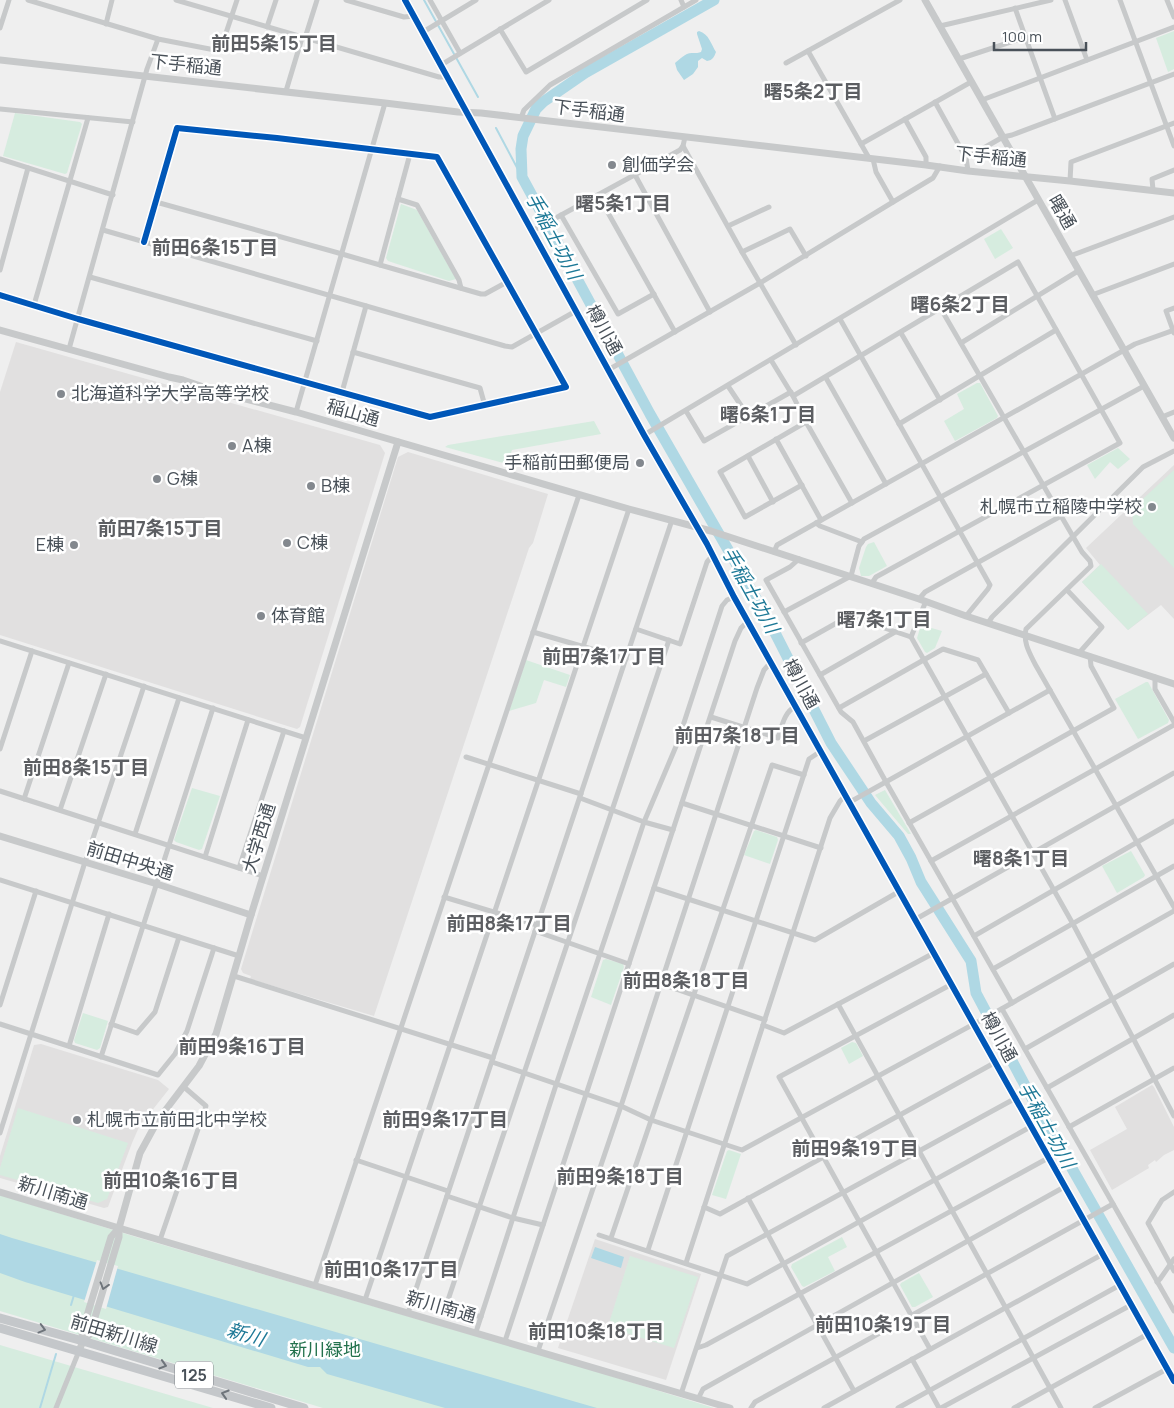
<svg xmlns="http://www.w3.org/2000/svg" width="1174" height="1408" viewBox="0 0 1174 1408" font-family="Manrope,'Noto Sans JP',sans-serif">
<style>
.education{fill:#e1e0e0}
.green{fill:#d6ecdf}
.water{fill:#afd8e4}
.pier{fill:#efefef}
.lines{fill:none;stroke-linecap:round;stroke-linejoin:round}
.stream{stroke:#afd8e4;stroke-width:2}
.river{stroke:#afd8e4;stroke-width:11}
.minor{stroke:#c7c9ca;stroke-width:5}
.tertiary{stroke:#c7c9ca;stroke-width:7}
.primary{stroke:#c4c7ca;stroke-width:9}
.cycleway-casing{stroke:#fff;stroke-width:9}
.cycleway{stroke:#0057b8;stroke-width:6}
.oneway{stroke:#6f757b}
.oneway2{stroke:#6e747b}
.poi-dot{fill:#83888e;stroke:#fff;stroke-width:2}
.labels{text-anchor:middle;stroke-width:5;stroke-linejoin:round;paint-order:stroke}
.shield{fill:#fff;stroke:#80858b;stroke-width:1}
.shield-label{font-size:16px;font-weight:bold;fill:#495159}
.street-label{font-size:18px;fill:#495159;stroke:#fff}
.poi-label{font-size:18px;fill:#495159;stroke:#fff;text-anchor:start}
.park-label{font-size:18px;fill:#22714c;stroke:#fff}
.neighbourhood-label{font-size:19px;font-weight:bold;fill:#5c5e62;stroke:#fff}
.water-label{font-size:19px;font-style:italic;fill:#1e7997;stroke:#fff}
</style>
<rect width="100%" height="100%" fill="#efefef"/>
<g class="education">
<path d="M16,342L380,445L385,453L300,727L297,729L0,635V392Z"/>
<path d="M408,452L548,494L533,543L529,548L374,1016L250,979L251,976L243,973L241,969L398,457Z"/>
<path d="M1174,465V619L1161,605L1128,630L1082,582L1100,565L1086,548Z"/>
<path d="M41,1044L158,1080L169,1089L139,1127L132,1143L108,1207L104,1208L0,1178V1156L34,1045Z"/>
<path d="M1152,1085L1154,1087L1174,1127V1150L1164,1155L1156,1162L1155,1160L1148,1165L1149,1168L1112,1190L1090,1150L1127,1129L1115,1107Z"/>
<path d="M595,1239L701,1274L666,1380L558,1348Z"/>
</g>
<g class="green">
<path d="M1174,31V69L1168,72L1156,38Z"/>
<path d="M15,113L80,122L82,124L67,173L65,174L3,156Z"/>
<path d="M401,204L417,210L456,279L449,281L388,261L386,258Z"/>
<path d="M1001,229L1013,248L995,259L984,239Z"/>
<path d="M977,383H980L998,416L997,418L955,441L944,421L964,409L957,394Z"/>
<path d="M594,421L601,434L512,450L507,464L445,447L448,445Z"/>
<path d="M1118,448L1130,459L1118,469L1110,462L1095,479L1087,465Z"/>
<path d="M1174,470V568L1133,524L1132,509Z"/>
<path d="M874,542L887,566L869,576H861L859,568L866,547L868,544Z"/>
<path d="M1101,564L1148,614L1128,630L1082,582Z"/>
<path d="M921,625L942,631L935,648L927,653L925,652L917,638Z"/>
<path d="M526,660L570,675L566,687L544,680L536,703L509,711Z"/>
<path d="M1146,682H1148L1169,720L1168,723L1138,739L1115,699Z"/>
<path d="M192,788L220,796L202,849L199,850L176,842L174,840Z"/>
<path d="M885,790L911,834H908L875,795Z"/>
<path d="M756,830L777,837L778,840L770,864L744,855L754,831Z"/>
<path d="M1131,851L1145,875L1144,877L1117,893L1102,866Z"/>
<path d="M606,959L623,964L624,967L611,1005L591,997L603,960Z"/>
<path d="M83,1013L108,1021L100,1048L97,1050L75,1043L74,1040Z"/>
<path d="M852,1042L856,1043L863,1056L849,1064L841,1048Z"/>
<path d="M18,1108L128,1143L107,1199L98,1203L0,1175V1168Z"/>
<path d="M729,1150L741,1154L726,1199L712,1195L727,1151Z"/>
<path d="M0,1195L136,1237L585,1368L714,1408H323L0,1311Z"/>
<path d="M842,1237L847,1247L828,1257L835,1271L804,1287L802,1286L791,1267L792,1264Z"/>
<path d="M630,1256L698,1277L674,1348L616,1330L610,1320Z"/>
<path d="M919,1273L933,1297L915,1307H912L900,1285L901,1283Z"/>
<path d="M0,1345L213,1408H0Z"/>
</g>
<g class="water">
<path d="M699,31C709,34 711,44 716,52C714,57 713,60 707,61L702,58L698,61V67L693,74L684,80L677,70L675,63C680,59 686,52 693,53C696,53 699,53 701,52L702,49L697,34V32Z"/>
<path d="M0,1234L12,1238L597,1408H445L327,1374L320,1367H308L25,1282L0,1273Z"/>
<path d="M595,1247L624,1257L621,1268L591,1258Z"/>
</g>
<path class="pier" d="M97,1260L118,1266L106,1309L84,1302Z"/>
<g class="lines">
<g class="stream">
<path d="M424,0L478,97"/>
<path d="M496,128L522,177"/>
<path d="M71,1305L74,1295"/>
<path d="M40,1408L56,1354"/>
</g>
<path class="river" d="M714,0L585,73L543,102L536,109L523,136L521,149L522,177L650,414L769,621L831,743L871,803L899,836L911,858L921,882L971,961L976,993L1028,1091L1174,1348"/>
<g class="minor">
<path d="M28,0L158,39L220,51L237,0"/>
<path d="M176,0L439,77H448"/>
<path d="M346,0L404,17L414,16"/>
<path d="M430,0L460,53"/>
<path d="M681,0L684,7"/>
<path d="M1065,0L1087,60"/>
<path d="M1120,0L1174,146"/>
<path d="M1167,0L1174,17"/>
<path d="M1015,8L1055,119"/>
<path d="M106,24L112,0"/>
<path d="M940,26L1051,0"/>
<path d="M267,27L276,0"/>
<path d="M0,28L9,0"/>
<path d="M500,29L526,72L647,0"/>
<path d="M423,32L476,0"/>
<path d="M305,38L317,0"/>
<path d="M808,51L869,158"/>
<path d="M959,59L1026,37"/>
<path d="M786,63L900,0"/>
<path d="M441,65L549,0"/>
<path d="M286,91L302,38"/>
<path d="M982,100L1174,27"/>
<path d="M935,102L966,158L968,171"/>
<path d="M0,109L133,122"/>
<path d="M521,118L524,110L550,85L696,0"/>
<path d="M905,119L926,157V165"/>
<path d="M861,144L971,82"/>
<path d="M683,146L742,252L796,345"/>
<path d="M966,158L1003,137L1012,135L1174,74"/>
<path d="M0,159L113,195"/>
<path d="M873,159L876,172L893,202"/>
<path d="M635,175L710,312"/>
<path d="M1070,181L1071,162L1174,123"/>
<path d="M1153,190L1152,179L1174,170"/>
<path d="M598,195L675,332"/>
<path d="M398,199L417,205L459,280L461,288"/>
<path d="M156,202L342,254L481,294H485L507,282"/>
<path d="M561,215L618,314L654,294"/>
<path d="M728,226L769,207"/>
<path d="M103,230L505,346L512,347L576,311"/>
<path d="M532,231L680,150L683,146L685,137"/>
<path d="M742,252L790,229L806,256"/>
<path d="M1070,256L1174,217"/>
<path d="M380,265L410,154"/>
<path d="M0,270L28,168"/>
<path d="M90,277L317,341"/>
<path d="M0,295L78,319L430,417L566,387L437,157L277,138L177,128L144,242"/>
<path d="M1092,295L1174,264"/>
<path d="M34,305L88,118"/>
<path d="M941,309L1082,552L1090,561L1091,566L1026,629C1023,642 1029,652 1035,664L1174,907"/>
<path d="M840,319L990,585L988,589L966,616"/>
<path d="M901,333L940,400"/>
<path d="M1174,333L1166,311L1174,308"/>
<path d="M961,343L1078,271"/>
<path d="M69,349L147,69L158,39"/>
<path d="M353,352L480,388L485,406"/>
<path d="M771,360L793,396L806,422L852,503"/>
<path d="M608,370L760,283L893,202L933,178L940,166"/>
<path d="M826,378L886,484"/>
<path d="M728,386L748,416"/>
<path d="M342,392L366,306"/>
<path d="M793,396L1018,262L1120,443L876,577L872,583"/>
<path d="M686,411L704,441L791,392"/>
<path d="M296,412L385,103"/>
<path d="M1162,417L1174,412"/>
<path d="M899,424L1056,330"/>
<path d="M644,435L1038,200"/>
<path d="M776,439L821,520"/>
<path d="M748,456L773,502"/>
<path d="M802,485L745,517L720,472L806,422"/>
<path d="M816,523L820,526L862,542"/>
<path d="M774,552L777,545L1135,344L1174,330"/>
<path d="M799,559L790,567L766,580L841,712L853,722L886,782L1012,1003"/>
<path d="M1067,590L1102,627L1079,653"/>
<path d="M919,599L925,592L1061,516"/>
<path d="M784,612L851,576L859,546L864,539L1144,386"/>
<path d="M988,623L992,617L1143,467L1174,451"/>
<path d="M636,629L680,644L707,562L713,555"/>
<path d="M533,632L626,659"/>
<path d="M911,637L926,601"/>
<path d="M0,641L306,738"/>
<path d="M801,643L849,616L911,637L1073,924L1174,1116"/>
<path d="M820,675L895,632"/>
<path d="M1155,677V689L1174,722"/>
<path d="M839,708L943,649L978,660L1009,713"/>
<path d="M711,717L778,738C782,726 784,712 796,706"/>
<path d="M864,741L986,674"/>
<path d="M0,749L32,651"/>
<path d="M466,757L581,794"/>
<path d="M0,791L263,876"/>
<path d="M580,798L644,822L673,830"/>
<path d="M24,799L69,663"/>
<path d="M850,802L1050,690"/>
<path d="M682,803L821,848"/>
<path d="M60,810L106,674"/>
<path d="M909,823L1114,708L1091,666L1090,656"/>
<path d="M135,834L179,698"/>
<path d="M205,857L248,720"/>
<path d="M931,861L1174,725"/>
<path d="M239,868L284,731"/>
<path d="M0,880L239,956"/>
<path d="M654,888L815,940L900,891"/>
<path d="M444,897L537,925"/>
<path d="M916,919L1174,773"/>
<path d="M535,931L629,964"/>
<path d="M974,936L1174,821"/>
<path d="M993,969L1174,866"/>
<path d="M627,972L765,1020"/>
<path d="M234,976L493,1058"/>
<path d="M838,1004L1061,1408"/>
<path d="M0,1005L36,891"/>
<path d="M1002,1009L1174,1311"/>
<path d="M0,1024L158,1075L175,1054L187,1031L214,948"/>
<path d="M111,1024L137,1033L155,1012L179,937"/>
<path d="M763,1025L784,1033L934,953"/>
<path d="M69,1046L109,914"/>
<path d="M1025,1049L1174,964"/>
<path d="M101,1057L213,708"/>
<path d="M492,1062L621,1106L651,1120L742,1150L996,1012L1174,911"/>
<path d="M1047,1088L1174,1015"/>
<path d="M1069,1127L1174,1068"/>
<path d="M0,1133L85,862L144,686"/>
<path d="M356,1160L448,1191"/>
<path d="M1174,1192L1162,1200L1148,1223L1174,1271"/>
<path d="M447,1196L513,1218L543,1225"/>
<path d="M748,1198L800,1294L854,1391"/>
<path d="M704,1207L720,1214L996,1062"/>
<path d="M599,1235L747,1284L1032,1126"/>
<path d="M611,1238L772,765L804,775"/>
<path d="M160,1240L206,1106L184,1087"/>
<path d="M648,1250L809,759L821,751"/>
<path d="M686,1263L830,818L840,801L846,795"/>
<path d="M1157,1282L1160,1279L1174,1259"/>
<path d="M315,1285L579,495"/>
<path d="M414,1295L481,1317"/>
<path d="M365,1300L629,509"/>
<path d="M446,1306L669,640"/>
<path d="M408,1313L672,520"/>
<path d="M476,1332L556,1085L644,822L677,744L722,606L727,600L734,597"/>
<path d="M505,1341L735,641L741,628L748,621"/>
<path d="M697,1348L706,1345L1050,1157"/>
<path d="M930,1349L779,1077L952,984"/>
<path d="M538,1351L621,1106L757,688L764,670L772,661"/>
<path d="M912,1359L939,1408"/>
<path d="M681,1394L727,1256L1016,1098"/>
<path d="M698,1399L703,1389L1066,1186"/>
<path d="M56,1408L79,1351"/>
<path d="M751,1408L755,1402L1113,1204"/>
<path d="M824,1408L1103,1254"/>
<path d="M898,1408L1120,1285"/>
<path d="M941,1408L1131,1305"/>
<path d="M1014,1408L1148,1334"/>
<path d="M1095,1408L1167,1369"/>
</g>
<g class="tertiary">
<path d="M405,0L644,435L707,544L734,597L1174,1381"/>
<path d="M925,0L1174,438"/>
<path d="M0,60L385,103L458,112L481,113L926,165L968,171L1070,181L1174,193"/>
<path d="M0,330L169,377L183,380L218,392L296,412L629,509L711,531L919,599L966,616L1174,684"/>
<path d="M0,836L157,884L251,915"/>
<path d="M0,1192L119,1228L730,1408"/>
<path d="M83,1341L82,1332L111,1237L119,1228"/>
<path d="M79,1351L83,1341L90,1334L119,1237V1228L140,1153L158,1120L199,1066L216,1034L251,915L398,442"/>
</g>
<g class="primary">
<path d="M0,1318L83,1341L304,1408"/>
<path d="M0,1328L271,1408"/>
</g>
<g class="cycleway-casing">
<g id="cycleway">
<path d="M405,0L644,435L707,544L734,597L1174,1381"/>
<path d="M0,295L78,319L430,417L566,387L437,157L277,138L177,128L144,242"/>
</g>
</g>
<use href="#cycleway" class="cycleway"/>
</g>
<defs><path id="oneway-chevron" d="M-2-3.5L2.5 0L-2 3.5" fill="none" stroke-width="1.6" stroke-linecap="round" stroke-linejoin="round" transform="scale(1.25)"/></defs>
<use class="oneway" href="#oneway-chevron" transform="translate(104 1286) rotate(107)"/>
<g class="oneway2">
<use href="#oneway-chevron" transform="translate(42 1329) rotate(15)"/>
<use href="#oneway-chevron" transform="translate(163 1365) rotate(17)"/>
<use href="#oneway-chevron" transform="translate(225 1394) rotate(-163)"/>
</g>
<g class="poi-dot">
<circle cx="612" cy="165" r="5"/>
<circle cx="61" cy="394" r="5"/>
<circle cx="232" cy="446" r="5"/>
<circle cx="640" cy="463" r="5"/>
<circle cx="157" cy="479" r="5"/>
<circle cx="311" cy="486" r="5"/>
<circle cx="1152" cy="507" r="5"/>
<circle cx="287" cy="543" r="5"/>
<circle cx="74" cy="545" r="5"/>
<circle cx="261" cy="616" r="5"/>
<circle cx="77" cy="1120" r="5"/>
</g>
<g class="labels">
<rect class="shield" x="175" y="1361.5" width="38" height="27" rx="4"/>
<g class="shield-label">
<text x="194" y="1381">125</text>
</g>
<g class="street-label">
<text transform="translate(186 65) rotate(6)" y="6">下手稲通</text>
<text transform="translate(589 111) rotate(7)" y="6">下手稲通</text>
<text transform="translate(991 157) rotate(6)" y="6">下手稲通</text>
<text transform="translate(1062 212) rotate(60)" y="6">曙通</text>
<text transform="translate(604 330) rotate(61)" y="6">樽川通</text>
<text transform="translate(353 413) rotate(16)" y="6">稲山通</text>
<text transform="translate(801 684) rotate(61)" y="6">樽川通</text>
<text transform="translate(259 838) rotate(-73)" y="6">大学西通</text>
<text transform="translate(130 861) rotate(17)" y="6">前田中央通</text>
<text transform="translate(999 1037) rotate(61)" y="6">樽川通</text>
<text transform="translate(53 1193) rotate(17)" y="6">新川南通</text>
<text transform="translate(441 1307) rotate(16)" y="6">新川南通</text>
<text transform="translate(114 1334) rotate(17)" y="6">前田新川線</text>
</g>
<g class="poi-label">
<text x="622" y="171">創価学会</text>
<text x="71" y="400">北海道科学大学高等学校</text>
<text x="242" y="452">A棟</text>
<text x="630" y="469" text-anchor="end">手稲前田郵便局</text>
<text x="167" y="485">G棟</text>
<text x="321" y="492">B棟</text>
<text x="1142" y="513" text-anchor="end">札幌市立稲陵中学校</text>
<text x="297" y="549">C棟</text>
<text x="64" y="551" text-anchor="end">E棟</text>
<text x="271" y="622">体育館</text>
<text x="87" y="1126">札幌市立前田北中学校</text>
</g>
<g class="park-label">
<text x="325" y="1356">新川緑地</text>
</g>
<g class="neighbourhood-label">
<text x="274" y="50">前田5条15丁目</text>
<text x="813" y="98">曙5条2丁目</text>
<text x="623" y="210">曙5条1丁目</text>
<text x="215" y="254">前田6条15丁目</text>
<text x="960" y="311">曙6条2丁目</text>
<text x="768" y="421">曙6条1丁目</text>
<text x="160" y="535">前田7条15丁目</text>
<text x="884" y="626">曙7条1丁目</text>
<text x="604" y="663">前田7条17丁目</text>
<text x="737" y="742">前田7条18丁目</text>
<text x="86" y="774">前田8条15丁目</text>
<text x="1021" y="865">曙8条1丁目</text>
<text x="509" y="930">前田8条17丁目</text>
<text x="686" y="987">前田8条18丁目</text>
<text x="242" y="1053">前田9条16丁目</text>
<text x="445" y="1126">前田9条17丁目</text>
<text x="855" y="1155">前田9条19丁目</text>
<text x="620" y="1183">前田9条18丁目</text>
<text x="171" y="1187">前田10条16丁目</text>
<text x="391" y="1276">前田10条17丁目</text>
<text x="883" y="1331">前田10条19丁目</text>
<text x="596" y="1338">前田10条18丁目</text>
</g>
<g class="water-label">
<text transform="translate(554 236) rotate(62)" y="7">手稲土功川</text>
<text transform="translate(751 590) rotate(61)" y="7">手稲土功川</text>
<text transform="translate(1047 1125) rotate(61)" y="7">手稲土功川</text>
<text transform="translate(246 1334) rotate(17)" y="7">新川</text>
</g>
</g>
<path d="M994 42v8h92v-8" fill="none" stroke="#495159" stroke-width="2.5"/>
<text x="1002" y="42" font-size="15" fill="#495159" stroke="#ffffff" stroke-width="4" paint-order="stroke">100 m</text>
</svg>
